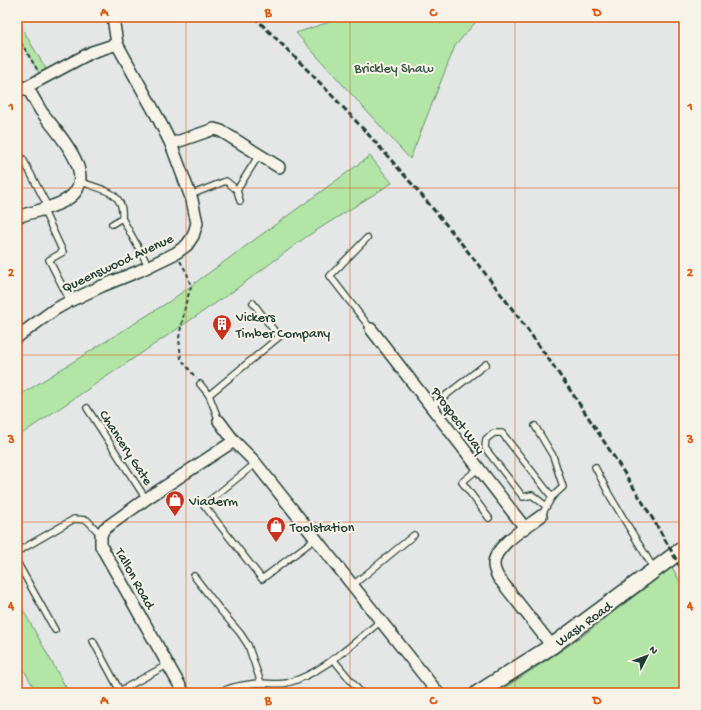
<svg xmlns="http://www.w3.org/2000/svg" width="701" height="710" viewBox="0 0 701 710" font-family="'Gochi Hand',sans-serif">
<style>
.green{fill:#b2e5a6;stroke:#68916d}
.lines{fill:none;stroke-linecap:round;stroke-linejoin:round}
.lane-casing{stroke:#1f3d34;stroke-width:8}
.street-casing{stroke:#1f3d34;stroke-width:14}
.secondary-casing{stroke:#1f3d34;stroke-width:18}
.path{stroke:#1f3d34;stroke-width:2;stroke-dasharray:4 3;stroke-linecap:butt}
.lane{stroke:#f7f3e8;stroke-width:5.5}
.street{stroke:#f7f3e8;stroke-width:11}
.secondary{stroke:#f7f3e8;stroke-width:15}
.rail{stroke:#1f3d34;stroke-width:3;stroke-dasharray:6 3;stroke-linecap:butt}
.grid{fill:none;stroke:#de580e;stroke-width:1;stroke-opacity:0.55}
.labels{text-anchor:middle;stroke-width:4;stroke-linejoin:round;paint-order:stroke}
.park-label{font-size:14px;fill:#355645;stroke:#f7f3e8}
.street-label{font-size:14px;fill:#1f3d34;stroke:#f7f3e8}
.poi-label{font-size:14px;fill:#1f3d34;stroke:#f7f3e8;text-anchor:start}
.neatline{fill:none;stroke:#de580e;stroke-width:1.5}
.grid-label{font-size:13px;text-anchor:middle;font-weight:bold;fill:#de580e}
</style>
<rect width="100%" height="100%" fill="#e5e7e7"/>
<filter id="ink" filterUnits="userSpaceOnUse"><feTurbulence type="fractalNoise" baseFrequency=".025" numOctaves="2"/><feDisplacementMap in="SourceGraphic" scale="8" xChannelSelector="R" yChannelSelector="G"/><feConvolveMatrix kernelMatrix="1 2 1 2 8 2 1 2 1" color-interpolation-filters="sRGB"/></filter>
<g filter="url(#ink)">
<g class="green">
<path d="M344,17H480L455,46L410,159L296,33Z"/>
<path d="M20,25L49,74L42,78L17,36V26Z"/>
<path d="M370,156L392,183L306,237L232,292L17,437V397L170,301Z"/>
<path d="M672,567L684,589V693H497L580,638Z"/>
<path d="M17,599L69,693H37L17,658Z"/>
</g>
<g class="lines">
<g class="lane-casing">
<g id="lane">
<path d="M17,162L23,159L48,207"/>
<path d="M81,182C100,189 125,191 122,218L112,224"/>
<path d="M237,190L240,201"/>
<path d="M190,195L226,181L237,190L259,155"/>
<path d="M43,209L63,252L49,260L70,301"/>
<path d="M122,218L149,267"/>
<path d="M367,238L330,276L371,329"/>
<path d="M200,384L209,395L219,421"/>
<path d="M209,395L279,337L253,303"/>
<path d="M431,407L486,364"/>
<path d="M87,408L146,499"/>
<path d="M535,426L553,456L563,487L552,497L541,516"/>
<path d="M256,463L204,505L262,579L315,539"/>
<path d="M595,467L610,496L654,569"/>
<path d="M478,469L462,482L489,518"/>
<path d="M546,506L532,495L523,497L485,448L486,439L494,433H502L552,497"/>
<path d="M17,552L74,519L87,520L101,535"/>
<path d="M17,562L55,630"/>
<path d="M194,576L221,611L240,633L248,645L261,683"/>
<path d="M353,585L414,535"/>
<path d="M93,641L120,691"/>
<path d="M333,659L361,693"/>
<path d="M116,693L167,665"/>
<path d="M219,693C231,686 246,684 260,683C269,683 278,685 287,683C322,674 353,643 381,621"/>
</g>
</g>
<g class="street-casing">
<g id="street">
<path d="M17,92L92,52L117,44"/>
<path d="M171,144L214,129L221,131L279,167"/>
<path d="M17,217C32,212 53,208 66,200C103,178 56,132 41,111C36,103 32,95 27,87"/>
<path d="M371,329L525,528"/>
<path d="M17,337L54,310L70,301L102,286L139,271L176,253L187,245L193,236L197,223L192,200L171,144L158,118L117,44L113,17"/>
<path d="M219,421L234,441"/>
<path d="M541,516C527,527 493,546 494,565C494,569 496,573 498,577L552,646"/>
<path d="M184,693L101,546V535L104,529L146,499L234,441L254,461L438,693"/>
</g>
</g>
<g class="secondary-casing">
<path id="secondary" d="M478,693L552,646L684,548"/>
</g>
<g class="path">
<path d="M17,36L38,71"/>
<path d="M180,261L187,273L191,287L186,302L179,338L181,359L196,378"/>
</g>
<use href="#lane" class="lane"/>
<use href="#street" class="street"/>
<use href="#secondary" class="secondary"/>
<path class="rail" d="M254,17C387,145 505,287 605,443C633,486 660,529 684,574"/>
</g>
</g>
<path class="grid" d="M186,17V693M350,17V693M515,17V693M17,188H684M17,355H684M17,522H684"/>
<defs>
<g id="building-pin" transform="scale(1)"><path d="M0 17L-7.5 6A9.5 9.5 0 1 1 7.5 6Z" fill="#c8321e" stroke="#f7f3e8"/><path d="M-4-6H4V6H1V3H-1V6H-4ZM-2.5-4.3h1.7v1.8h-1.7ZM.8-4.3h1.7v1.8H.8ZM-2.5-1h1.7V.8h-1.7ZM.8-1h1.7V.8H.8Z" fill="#fff"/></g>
<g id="shop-pin" transform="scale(1)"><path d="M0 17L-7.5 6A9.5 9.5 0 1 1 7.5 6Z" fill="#c8321e" stroke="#f7f3e8"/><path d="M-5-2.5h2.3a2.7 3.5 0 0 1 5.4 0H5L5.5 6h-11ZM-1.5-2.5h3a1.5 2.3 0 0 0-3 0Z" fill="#fff"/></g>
</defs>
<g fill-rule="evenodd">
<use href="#building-pin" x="222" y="324"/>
<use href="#shop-pin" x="175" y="500"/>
<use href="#shop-pin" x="276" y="526"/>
</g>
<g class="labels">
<g class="park-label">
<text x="394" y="72">Brickley Shaw</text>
</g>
<g class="street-label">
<text transform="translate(117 262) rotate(-25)" y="5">Queenswood Avenue</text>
<text transform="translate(459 420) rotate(53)" y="5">Prospect Way</text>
<text transform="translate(127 447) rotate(57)" y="5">Chancery Gate</text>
<text transform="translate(136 578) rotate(61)" y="5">Tallon Road</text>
<text transform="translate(583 623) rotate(-36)" y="5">Wash Road</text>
</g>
<g class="poi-label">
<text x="236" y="321">Vickers<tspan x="236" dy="16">Timber Company</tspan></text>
<text x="189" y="505">Viaderm</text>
<text x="290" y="531">Toolstation</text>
</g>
</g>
<rect width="701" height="710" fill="none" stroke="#f7f3e8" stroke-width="44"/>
<g transform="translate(647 656) rotate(48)" stroke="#f7f3e8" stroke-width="3" paint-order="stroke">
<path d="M0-3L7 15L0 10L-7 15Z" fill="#1f3d34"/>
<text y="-6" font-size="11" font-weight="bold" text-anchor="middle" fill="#1f3d34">N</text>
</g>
<rect x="22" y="22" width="657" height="666" class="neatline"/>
<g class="grid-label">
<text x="104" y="16">A</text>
<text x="268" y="16">B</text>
<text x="433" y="16">C</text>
<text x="597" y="16">D</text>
<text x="11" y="110">1</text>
<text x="690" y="110">1</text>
<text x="11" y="276">2</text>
<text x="690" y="276">2</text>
<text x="11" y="443">3</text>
<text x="690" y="443">3</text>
<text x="11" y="609">4</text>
<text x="690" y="609">4</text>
<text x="104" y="704">A</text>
<text x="268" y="704">B</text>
<text x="433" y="704">C</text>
<text x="597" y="704">D</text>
</g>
</svg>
